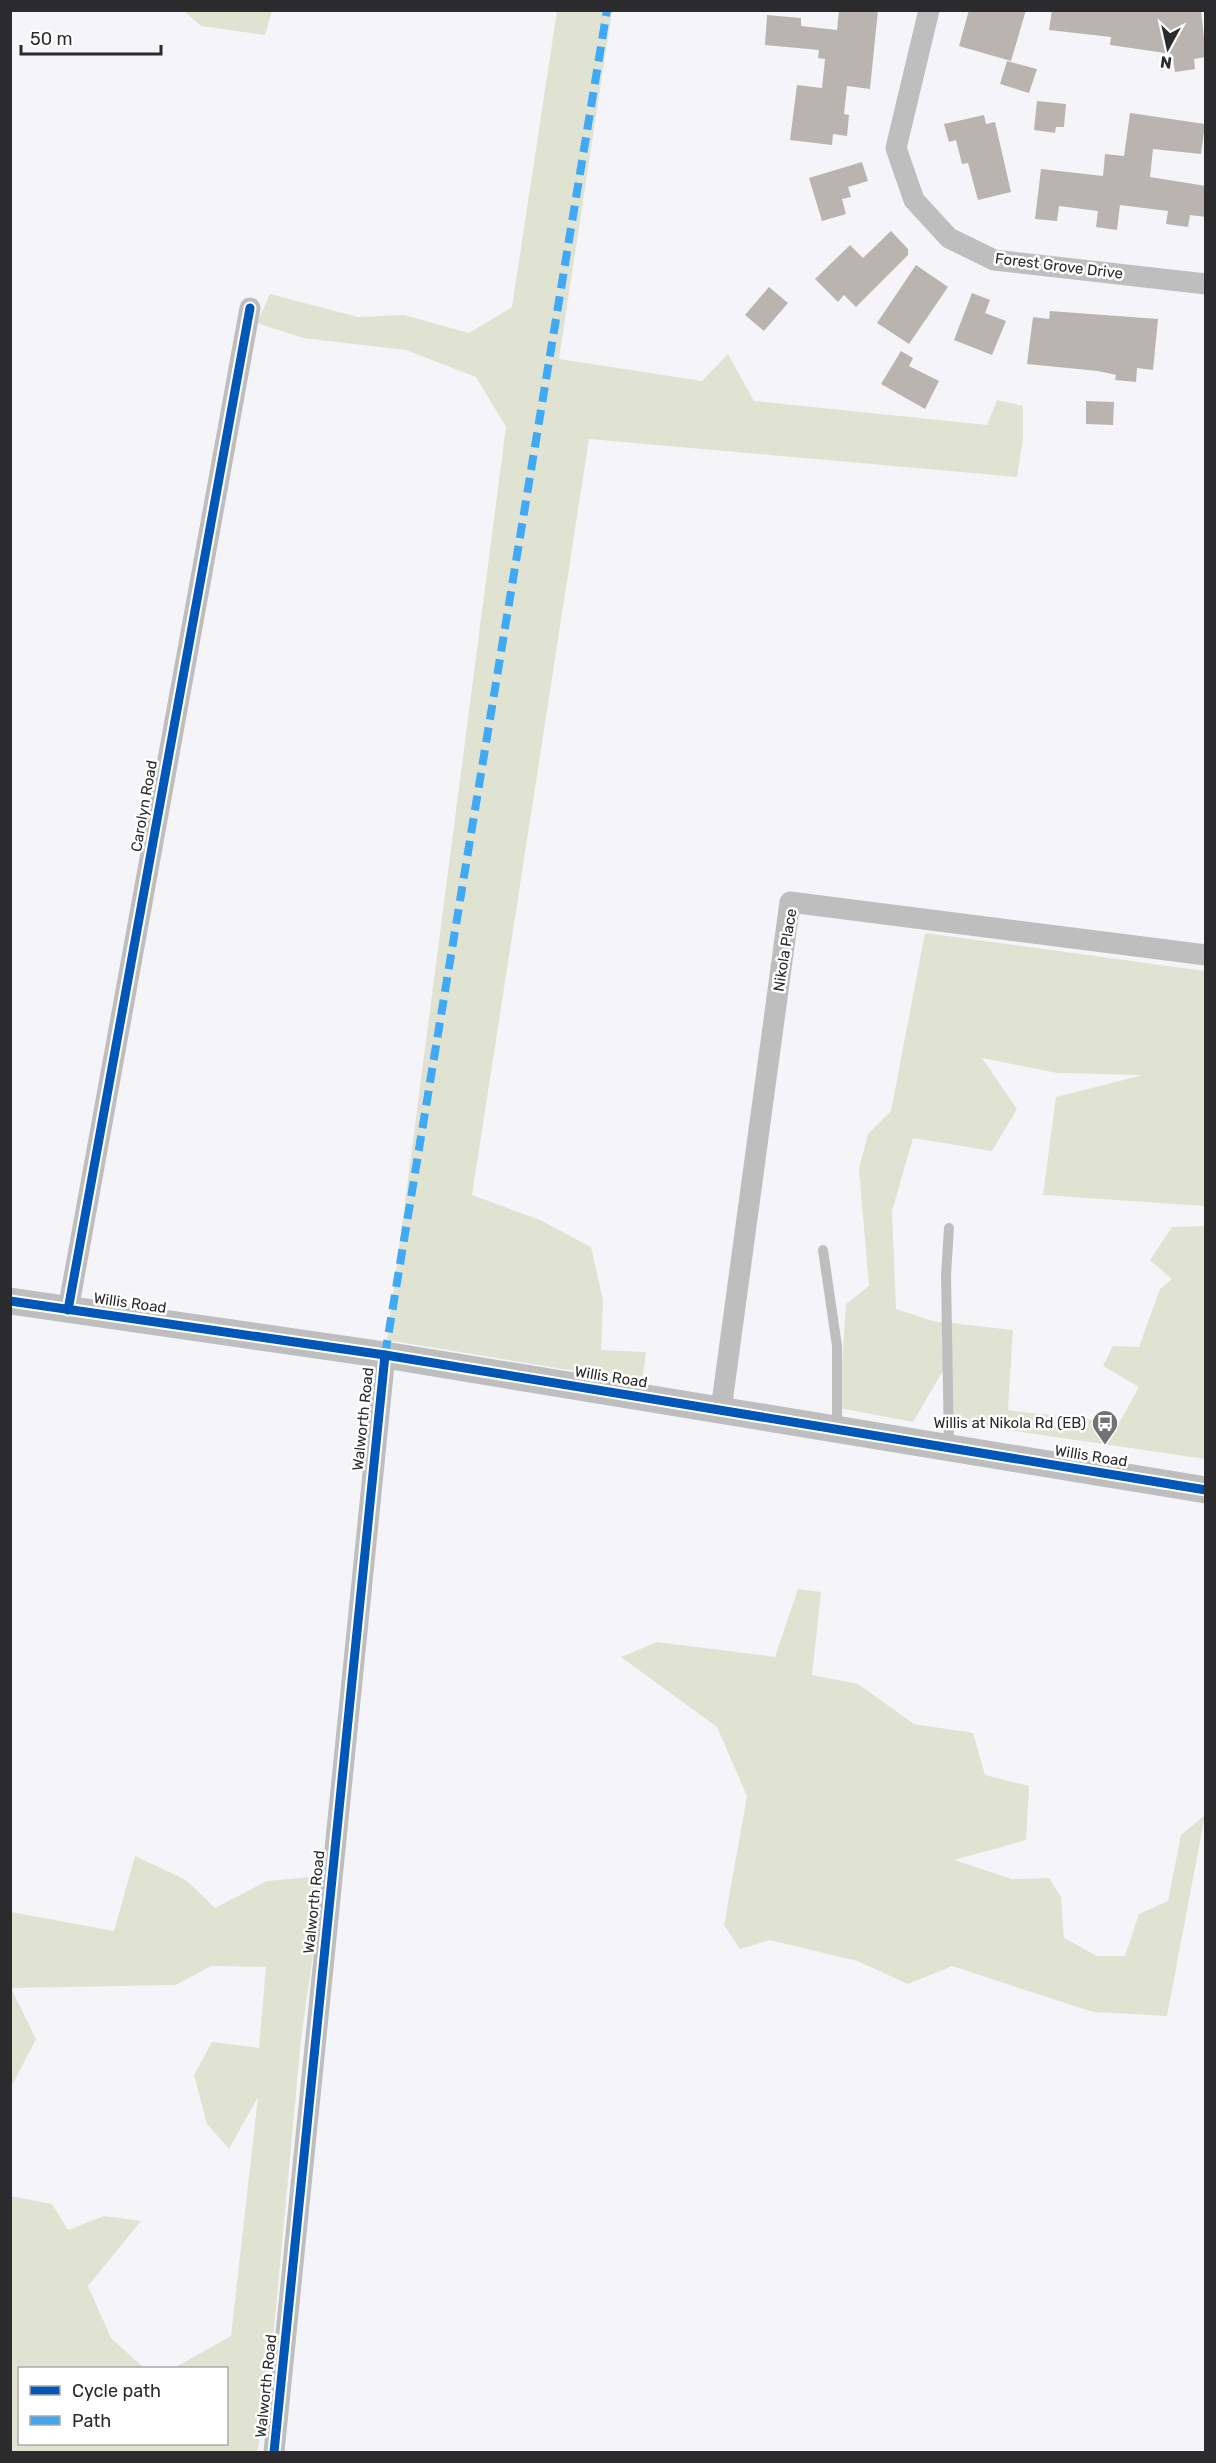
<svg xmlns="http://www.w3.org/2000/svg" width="1216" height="2463" viewBox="0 0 1216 2463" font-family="Rubik,sans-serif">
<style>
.green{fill:#e0e3d2}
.building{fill:#b9b4af}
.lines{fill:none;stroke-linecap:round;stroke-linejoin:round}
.service{stroke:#bfbebe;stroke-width:10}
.minor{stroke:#bfbebe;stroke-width:21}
.tertiary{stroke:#bfbebe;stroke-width:27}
.quiet{stroke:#3fa9f5;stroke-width:8;stroke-dasharray:15 8;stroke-linecap:butt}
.cycleway-casing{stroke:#fff;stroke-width:13}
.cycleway{stroke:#0057b8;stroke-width:9}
.labels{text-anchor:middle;stroke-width:5;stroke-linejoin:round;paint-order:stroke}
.street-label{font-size:15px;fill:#2b2b2e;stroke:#fff}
.poi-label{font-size:15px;fill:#2b2b2e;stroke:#fff;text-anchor:end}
</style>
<rect width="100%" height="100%" fill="#f5f5f9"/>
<g class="green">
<path d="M184,11H272L265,35L201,26Z"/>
<path d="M557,11H612L559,359L702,381L728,354L754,401L987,425L997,400L1023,406V439L1017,477L589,439L472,1195L540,1220L591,1247L603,1300L601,1350L646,1352L642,1382L387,1340L506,427L476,377L406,350L303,338L257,323L270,294L358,317L404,315L469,333L512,307Z"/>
<path d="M925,933L1205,971V1206L1043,1195L1056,1097L1143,1075L1057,1073L982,1058L1017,1109L992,1151L913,1138L892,1211L896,1309L933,1321L1013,1330L1008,1410L1119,1423L1139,1387L1103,1366L1113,1346L1139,1347L1160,1289L1172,1279L1150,1260L1172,1227L1205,1226V1459L954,1422L950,1359L913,1422L839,1408L846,1304L869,1286L859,1169L868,1134L891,1111Z"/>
<path d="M798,1589L821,1592L812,1675L858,1684L914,1724L973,1733L985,1775L1029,1786L1026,1840L954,1860L1012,1879L1049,1878L1061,1897L1064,1938L1097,1956H1125L1139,1914L1168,1901L1181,1835L1205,1815L1167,2016L1093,2012L952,1966L908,1984L857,1961L770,1940L740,1949L724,1925L747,1796L717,1727L621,1657L657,1642L775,1657Z"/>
<path d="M135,1856L186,1880L215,1908L267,1881L324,1876L301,2040L267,2404L257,2452H11L10,2196L52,2204L68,2230L104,2216L141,2221L88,2286L111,2338L144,2368H20V2444H226V2368H174L231,2336L258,2097L229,2149L207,2124L194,2075L212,2042L259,2048L266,1967L211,1966L176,1985L11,1988L36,2039L11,2087V1912L114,1931Z"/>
</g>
<g class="building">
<path d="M839,10H878L870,89L847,86L844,114L849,115L847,136L833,134L832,145L790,140L797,85L822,88L825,59L818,58L819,50L765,45L767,15L801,18V26L837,30Z"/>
<path d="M969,10H1026L1011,61L959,46Z"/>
<path d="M1052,10H1201L1206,57L1194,59L1195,69L1175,72L1172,54L1110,45L1111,37L1049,30Z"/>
<path d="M1007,61L1037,69L1029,93L1000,84Z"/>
<path d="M1037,101L1066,104L1064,127H1056L1055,133L1034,130Z"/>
<path d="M1130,113L1205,124L1201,154L1153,149L1150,177L1206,186V217L1190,215L1188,227L1166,224L1168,211L1120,205L1117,230L1096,227L1098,211L1059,206L1057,221L1035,219L1041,169L1103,176L1105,154L1124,156Z"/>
<path d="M984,115L986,124L995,122L1011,192L978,200L968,163L962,164L956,140L949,142L944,124Z"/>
<path d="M862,162L868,181L848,187L851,197L842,199L846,214L822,221L809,178Z"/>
<path d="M891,231L908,249V255L856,307L844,295L838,302L815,279L850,245L863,258Z"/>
<path d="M916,265L948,287L909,344L877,323Z"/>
<path d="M769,287L788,303L764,331L745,315Z"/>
<path d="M972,293L990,300L985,313L1006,321L992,355L954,340Z"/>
<path d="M1050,311L1158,319L1153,370L1137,368L1136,382L1115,380L1116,375L1098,371L1027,364L1033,317L1049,319Z"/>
<path d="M901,351L913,358L909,366L939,381L925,409L881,384Z"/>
<path d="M1086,401L1114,402L1113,425L1086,424Z"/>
</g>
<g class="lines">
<g class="service">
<path d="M823,1250L837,1346V1429"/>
<path d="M949,1448L946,1275L949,1228"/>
</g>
<g class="minor">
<path d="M929,10L896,148L914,200L949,238L994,260L1206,284"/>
<path d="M68,1310L250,308"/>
<path d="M721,1410L790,902L1206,955"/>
<path d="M274,2452L385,1355"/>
</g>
<path class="tertiary" d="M10,1301L385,1355L1206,1490"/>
<path class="quiet" d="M385,1355L607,10"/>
<g class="cycleway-casing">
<g id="cycleway">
<path d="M10,1301L385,1355L1206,1490"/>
<path d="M68,1310L250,308"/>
<path d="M274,2452L385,1355"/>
</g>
</g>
<use href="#cycleway" class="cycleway"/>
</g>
<defs>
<g id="bus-pin" transform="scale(1.35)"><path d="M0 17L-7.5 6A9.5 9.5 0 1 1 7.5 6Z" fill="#727275" stroke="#fff"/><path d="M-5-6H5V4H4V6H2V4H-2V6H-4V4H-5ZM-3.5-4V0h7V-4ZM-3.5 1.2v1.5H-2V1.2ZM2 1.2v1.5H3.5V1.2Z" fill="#fff"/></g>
</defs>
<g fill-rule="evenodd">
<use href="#bus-pin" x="1105" y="1423"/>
</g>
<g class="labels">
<g class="street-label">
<text transform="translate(1059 266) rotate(7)" y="5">Forest Grove Drive</text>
<text transform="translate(144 806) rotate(-80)" y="5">Carolyn Road</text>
<text transform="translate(785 950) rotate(-81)" y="5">Nikola Place</text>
<text transform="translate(130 1303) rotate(8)" y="5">Willis Road</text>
<text transform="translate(611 1377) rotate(9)" y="5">Willis Road</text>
<text transform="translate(363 1419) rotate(-84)" y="5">Walworth Road</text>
<text transform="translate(1091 1456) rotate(9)" y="5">Willis Road</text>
<text transform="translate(314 1902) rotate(-84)" y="5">Walworth Road</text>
<text transform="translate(266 2386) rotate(-84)" y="5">Walworth Road</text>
</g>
<g class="poi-label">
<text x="1086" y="1428">Willis at Nikola Rd (EB)</text>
</g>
</g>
<rect width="1216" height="2463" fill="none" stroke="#2b2b2e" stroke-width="24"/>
<rect x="18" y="2367" width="210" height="78" fill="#ffffff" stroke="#aaaaab" stroke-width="1.5"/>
<rect x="30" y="2386" width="30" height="9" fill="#0057b8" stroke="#aaaaab" stroke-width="1.5"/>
<text x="72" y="2397" font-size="18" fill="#2b2b2e">Cycle path</text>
<rect x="30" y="2416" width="30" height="9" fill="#3fa9f5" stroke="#aaaaab" stroke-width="1.5"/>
<text x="72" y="2427" font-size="18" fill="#2b2b2e">Path</text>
<g transform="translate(1168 48) rotate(188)" stroke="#ffffff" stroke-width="4.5" paint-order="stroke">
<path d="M0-4.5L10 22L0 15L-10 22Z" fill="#2b2b2e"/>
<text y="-9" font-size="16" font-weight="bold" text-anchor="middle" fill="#2b2b2e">N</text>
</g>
<path d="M21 45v9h140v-9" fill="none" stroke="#2b2b2e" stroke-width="3"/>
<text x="30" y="45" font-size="18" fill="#2b2b2e" stroke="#ffffff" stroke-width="4.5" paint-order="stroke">50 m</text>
</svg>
